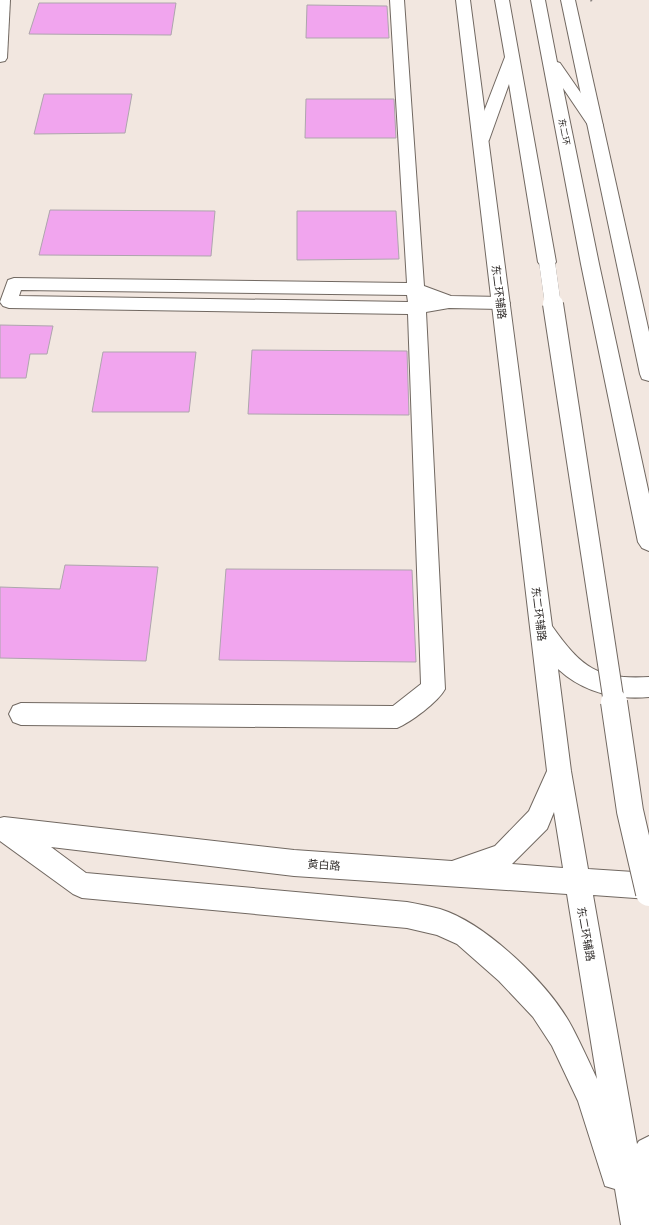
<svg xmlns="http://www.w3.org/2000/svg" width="649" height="1225" viewBox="0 0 649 1225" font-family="Mulish,'Noto Sans SC',sans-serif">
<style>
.building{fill:#f1a5ee;stroke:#aea5ad}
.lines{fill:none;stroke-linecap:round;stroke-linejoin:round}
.minor-casing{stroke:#716861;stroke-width:2}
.major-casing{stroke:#716861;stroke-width:2}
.highway-casing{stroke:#716861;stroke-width:2}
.path{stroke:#8b8480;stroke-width:2;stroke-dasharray:1.5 2;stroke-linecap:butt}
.minor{fill:#fff;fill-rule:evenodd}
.major{fill:#fff;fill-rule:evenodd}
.highway{fill:#fff;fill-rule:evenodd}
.highway-bridge-far2-casing{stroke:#716861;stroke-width:16;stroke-linecap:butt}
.highway-bridge-far1-casing{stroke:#716861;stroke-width:22;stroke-linecap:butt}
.highway-bridge-casing{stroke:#716861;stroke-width:28;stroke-linecap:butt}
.highway-bridge-far2{stroke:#fff;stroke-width:16}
.highway-bridge-far1{stroke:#fff;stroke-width:20}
.highway-bridge{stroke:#fff;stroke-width:26}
.labels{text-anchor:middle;stroke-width:3.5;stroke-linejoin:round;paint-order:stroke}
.far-street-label{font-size:9px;fill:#312d2b;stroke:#fff}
.street-label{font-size:11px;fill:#312d2b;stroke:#fff}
</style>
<rect width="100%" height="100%" fill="#f2e7e0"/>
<g class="building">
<path d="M39,3H176L171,35L29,34Z"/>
<path d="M307,5L387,6L389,38H306Z"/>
<path d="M44,94H132L125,133L34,134Z"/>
<path d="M306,99H394L396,138H305Z"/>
<path d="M50,210L215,211L211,256L39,255Z"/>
<path d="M297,211H396L399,259L297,260Z"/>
<path d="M0,325L53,326L47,354H30L26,378H0Z"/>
<path d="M252,350L407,351L409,415L248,414Z"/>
<path d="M103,352H196L189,412H92Z"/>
<path d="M65,565L158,567L146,661L0,658V587L60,589Z"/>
<path d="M226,569L412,570L416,662L219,660Z"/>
</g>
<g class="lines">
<g class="minor-casing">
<g id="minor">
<path d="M0,0H10L7,58L5,61L0,62Z"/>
<path d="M390,0H404L424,286L451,296L501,297L507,299L510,303L507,307L501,309L449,308L426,312L445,689C438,702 411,722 397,728L21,725L13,722L9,714L13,706L21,703L393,706L421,684L408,314L9,308L3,306L0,302L8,280L14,278L407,283ZM21,290L407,295L408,302L19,296Z"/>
</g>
</g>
<g class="major-casing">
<g id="major">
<path d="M456,0H470L552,626C581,667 597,680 649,677V697C615,700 583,692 558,669L571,771L588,869L649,873V899L593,895L637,1144L639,1141L649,1136V1225H621L615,1189L605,1186L578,1101L552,1046L533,1017L499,981L457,944L437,935L407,928L82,898L73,894L0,841V818L4,817L294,850L452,861L495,846L529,811L547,771ZM554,812L563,868L512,864L547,829ZM51,847L294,876L567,894L597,1079C589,1062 581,1044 572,1027C550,985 486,923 440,909C429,906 418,904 407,902L86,873Z"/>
<path d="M561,0H575L649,332V381L642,379L640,374Z"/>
</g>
</g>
<g class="highway-casing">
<g id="highway">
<path d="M495,0H509L556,262L553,266L547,268L541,266L538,262L509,84L489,140L486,143L481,145L476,143L473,140L505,57Z"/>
<path d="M531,0H545L557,62L560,63L603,125L600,128L595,130L590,128L563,88L599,264L649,494V551L642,548L638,542L581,264Z"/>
</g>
</g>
<path class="path" d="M591,0L592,3"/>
<use href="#minor" class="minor"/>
<use href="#major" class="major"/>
<use href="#highway" class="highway"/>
<g class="highway-bridge-far2-casing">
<path id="highway-bridge-far2" d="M547,262L553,305"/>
</g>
<g class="highway-bridge-far1-casing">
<path id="highway-bridge-far1" d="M553,304L614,703"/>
</g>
<g class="highway-bridge-casing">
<path id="highway-bridge" d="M614,702L630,811L649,893"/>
</g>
<use href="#highway-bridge-far2" class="highway-bridge-far2"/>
<use href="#highway-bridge-far1" class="highway-bridge-far1"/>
<use href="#highway-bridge" class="highway-bridge"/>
</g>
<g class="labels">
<g class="far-street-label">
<text transform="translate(564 132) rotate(79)" y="3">东二环</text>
</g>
<g class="street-label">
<text transform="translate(499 292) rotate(83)" y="4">东二环辅路</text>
<text transform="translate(539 614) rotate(83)" y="4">东二环辅路</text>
<text transform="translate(324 865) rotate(4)" y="4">黄白路</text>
<text transform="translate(586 934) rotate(80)" y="4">东二环辅路</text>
</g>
</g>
</svg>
